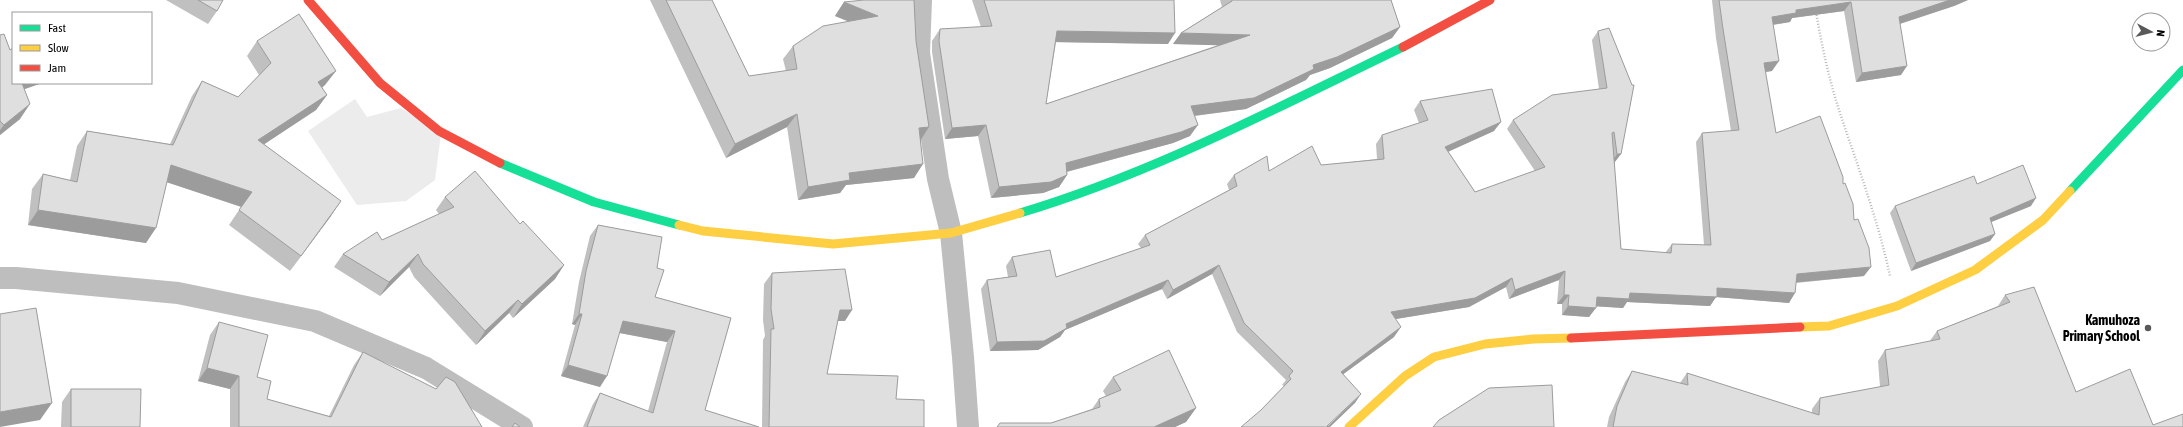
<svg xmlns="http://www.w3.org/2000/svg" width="2183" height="427" viewBox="0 0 2183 427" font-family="'Asap Condensed',sans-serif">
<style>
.green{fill:#ececec}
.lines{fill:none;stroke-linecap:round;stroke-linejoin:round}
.path{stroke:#b9b9b9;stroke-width:2.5;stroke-dasharray:1 2;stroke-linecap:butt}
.street{stroke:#bebebe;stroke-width:22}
.fast{stroke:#16e098;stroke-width:9}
.slow{stroke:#ffcf43;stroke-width:9}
.jam{stroke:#f24e42;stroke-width:9}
.wall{fill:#c0c0c0}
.shaded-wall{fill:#9c9c9c}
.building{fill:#dfdfdf;stroke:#9c9c9c}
.poi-dot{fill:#595959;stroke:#fff;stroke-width:1.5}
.labels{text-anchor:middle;stroke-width:3.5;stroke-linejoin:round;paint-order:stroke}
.poi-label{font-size:14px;font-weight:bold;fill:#000;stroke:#fff;text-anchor:end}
</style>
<rect width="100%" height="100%" fill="#fff"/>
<path class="green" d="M355,99L367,117L401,108L441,134L435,180L406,201L357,205L308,131Z"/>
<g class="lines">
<path class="path" d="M1816,12C1822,46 1829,80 1840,113C1858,167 1878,220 1890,276"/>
<g class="street">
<path d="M921,0L919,53L938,179L951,233L963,357L968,427"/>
<path d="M0,278H16L178,293L315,321L426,368L522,427"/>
</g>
<g class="fast">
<path d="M500,163L594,202L679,225"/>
<path d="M2070,191L2183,70"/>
<path d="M1020,213C1154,173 1278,107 1403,47"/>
</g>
<g class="slow">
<path d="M679,225L703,231L833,244L951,233L1020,213"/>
<path d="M1800,327L1829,326L1897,306L1975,270L2043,220L2070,191"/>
<path d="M1349,427L1405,376L1434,357L1485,344L1533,339L1571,338"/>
</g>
<g class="jam">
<path d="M308,0L380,83L439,131L500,163"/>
<path d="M1403,47L1490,0"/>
<path d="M1571,338L1800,327"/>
</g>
</g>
<g class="wall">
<path d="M166,0H223L217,11L208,24Z"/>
<path d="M650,0H712L749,76L786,71L783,59L793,46L849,21L835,16L844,2L916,41L929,127L920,140L914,178L846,185L840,193L798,200L787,127L726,158Z"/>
<path d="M972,0H1174L1168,44L1056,42L1046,104L1218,45L1173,44L1181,33L1222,7L1220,0H1391L1400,27L1392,38L1330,68L1310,75L1306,80L1246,109L1195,116L1190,136L1173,143L1067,172V175L1059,187L1043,193L991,198L978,136L945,139L932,52V41L940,29L981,27Z"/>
<path d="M1712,0H1968L1954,6L1900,24L1901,75L1856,82L1844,11L1792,18L1790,22L1773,25L1772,71L1765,72L1776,133L1843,184L1854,220L1864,276L1796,283L1789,303L1716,297L1710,306L1627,302L1623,308L1596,306L1589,317L1562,315V304H1557L1559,280L1509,299L1506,287L1469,307L1395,319L1394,337L1343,374L1355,403L1261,410L1284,386L1282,385L1286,380L1237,332L1212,274L1167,299L1162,289L1065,330L1060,337L1038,350L990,351L981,289L987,280L1008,277L1006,266L1012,257L1056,277L1141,248L1138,244L1145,235L1229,190L1227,184L1234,175L1377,159L1376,144L1382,135L1419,123L1414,110L1420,101L1494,131L1448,151L1475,192L1535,171L1507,129L1513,120L1599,89L1592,40L1598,31L1621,154L1614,163L1621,249L1665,253L1672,244L1704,245L1696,142L1702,133L1731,131L1716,38Z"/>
<path d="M0,35L13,83H42L25,89L20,119L0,135Z"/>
<path d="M257,41L325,85L322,88L327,95L316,110L264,144L331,216L290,271L229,225L241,207L167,182L146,243L28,225L32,189L43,174L70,180L77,146L87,131L170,144L192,96L202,81L238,97L259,75L247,56Z"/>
<path d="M1977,184L2031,206L1991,222L1995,234L1990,241L1911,271L1890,213L1895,206Z"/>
<path d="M445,197L564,265L555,279L513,318L509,313L476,345L414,277L409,267L380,296L334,267L343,254L382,240L439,214L436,210Z"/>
<path d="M598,225L657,268L655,297L731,318L705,410L759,427H583L593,404L600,393L648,411L667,342L619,333L600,387L561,376L575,325L572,324L579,282L590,236Z"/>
<path d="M772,273L845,321H838L827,374L896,399L924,427H762L763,340L765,336L763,320L764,284Z"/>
<path d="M2005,295L2076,392L2153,425L2183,427H1607L1609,417L1625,382L1632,371L1680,383L1687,373L1812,413V409L1820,398L1880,387L1878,361L1885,350L1929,342L1937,331L1998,306Z"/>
<path d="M219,322L257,377L267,399L329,416L354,365L363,352L482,427H230V389L198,381L210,335Z"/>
<path d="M1113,377L1196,408L1186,422L1175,427H997L1000,423H1051L1092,409L1099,399L1106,396L1103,391Z"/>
<path d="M71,389L140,427H61L62,402Z"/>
</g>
<g class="shaded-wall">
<path d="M1950,0H1968L1954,6L1893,26L1899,17Z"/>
<path d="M844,2L878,16L869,30L835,16Z"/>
<path d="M1851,2L1844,11L1792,18L1790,22L1765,26L1772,17L1796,10Z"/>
<path d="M1400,27L1392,38L1330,68L1310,75L1306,80L1246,109L1184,117L1191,106L1313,65Z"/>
<path d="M1057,31L1175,33L1168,44L1050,42Z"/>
<path d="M1181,33L1250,35L1242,46L1173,44Z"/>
<path d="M1779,61L1772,71L1758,73L1764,63Z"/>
<path d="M1907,66L1901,75L1856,82L1862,73Z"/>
<path d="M336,71L325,85L308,97L318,82Z"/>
<path d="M18,83H42L10,94Z"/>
<path d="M327,95L316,110L248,155L258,140Z"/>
<path d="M30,104L20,119L0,135V130L4,125Z"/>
<path d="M797,114L787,127L726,158L735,144Z"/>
<path d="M1501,122L1494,131L1439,156L1445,147Z"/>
<path d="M986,125L978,136L945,139L952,128Z"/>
<path d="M1198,125L1190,136L1173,143L1058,174L1066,163Z"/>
<path d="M929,127L920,141L919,128Z"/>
<path d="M1617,154H1621L1614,163H1611Z"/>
<path d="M923,164L914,178L846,185L840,193L798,200L808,187L849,173Z"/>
<path d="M171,165L252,192L242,207L160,180Z"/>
<path d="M1067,175L1059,187L1043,193L991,198L999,187Z"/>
<path d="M2036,198L2031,206L1984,225L1990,218Z"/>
<path d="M341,201L331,216L290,271L301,256Z"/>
<path d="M38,210L156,228L146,243L28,225Z"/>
<path d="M1995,234L1990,241L1911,271L1916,263Z"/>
<path d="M418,254L409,267L380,296L389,282Z"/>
<path d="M564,265L555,279L513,318L522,304Z"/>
<path d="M1219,265L1212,274L1167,299L1173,290Z"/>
<path d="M1871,267L1864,276L1790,283L1797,274Z"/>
<path d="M1565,271L1559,280L1509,299L1515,290Z"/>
<path d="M1512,278L1506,287L1469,307L1384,321L1391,312Z"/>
<path d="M1168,280L1162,289L1065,330L1060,337L1038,350L990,351L997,342L1066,324Z"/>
<path d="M1717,288L1795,293L1789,303L1716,297L1710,306L1627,302L1623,308L1590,306L1597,297L1630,293Z"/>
<path d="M1564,295H1569L1562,304H1557Z"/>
<path d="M518,300L509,313L476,345L485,331Z"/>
<path d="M1568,306L1596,308L1589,317L1562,315Z"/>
<path d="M840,310H852L845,321H832Z"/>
<path d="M579,314H582L575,325L572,324Z"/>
<path d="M623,321L675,331L667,342L615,332Z"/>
<path d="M1401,327L1394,337L1334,381L1341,372Z"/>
<path d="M568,365L607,376L600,387L561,376Z"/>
<path d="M207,368L239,376L230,389L198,381Z"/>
<path d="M1361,394L1355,403L1330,427H1327Z"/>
<path d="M52,403L40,420L0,427V412Z"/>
<path d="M1196,408L1186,422L1175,427H1154Z"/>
</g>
<g class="building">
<path d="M198,0H223L217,11Z"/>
<path d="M666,0H712L749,76L797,69L793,46L823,26L878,16L844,2L864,0H914L916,41L929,127L919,128L923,164L849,173L850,180L808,187L797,114L735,144Z"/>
<path d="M984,0H1174L1175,33L1057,31L1046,104L1250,35L1181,33L1232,1V0H1391L1400,27L1337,57L1313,65L1314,69L1254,98L1191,106L1198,125L1181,132L1066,163L1067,175L1051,182L999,187L986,125L952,128L939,41L940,29L992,26Z"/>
<path d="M1719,0H1950L1899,17L1907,66L1862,73L1851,2L1796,10V13L1772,17L1779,61L1764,63L1776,133L1820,116L1843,177V184L1845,183L1853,204L1854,220L1858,219L1869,248L1871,267L1797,274L1795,293L1717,288V297L1630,293L1629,299L1597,297L1596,308L1568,306L1569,295H1564L1565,271L1515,290L1512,278L1475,298L1391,312L1401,327L1341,372L1361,394L1327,426L1328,427H1241L1261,410L1291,379L1289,376L1293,371L1244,323L1219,265L1173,290L1168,280L1066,324L1067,328L1044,341L997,342L987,280L1017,276L1012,257L1050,250L1056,277L1150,245L1145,235L1237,186L1234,175L1267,156L1269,171L1312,146L1321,165L1384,159L1382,135L1428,120L1420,101L1492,89L1501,122L1445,147L1475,192L1545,167L1513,120L1552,95L1607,88L1598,31L1609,28L1632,85H1634L1621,154H1617L1614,132L1612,133L1621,249L1671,253L1672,244L1711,245L1702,133L1739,130L1723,29Z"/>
<path d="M299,14L336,71L318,82L327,95L258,140L341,201L301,256L239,210L252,192L171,165L156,228L38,210L43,174L77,182L87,131L173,145L202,81L238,97L271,63L257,41Z"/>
<path d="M4,34L10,50L13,48V83H22L30,104L4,125L0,121V35Z"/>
<path d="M2023,165L2036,198L1990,218L1995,234L1916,263L1895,206L1974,176L1977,184Z"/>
<path d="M475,171L520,224L523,221L564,265L522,304L518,300L485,331L423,264L418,254L389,282L343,254L377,232L382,240L454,207L445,197Z"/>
<path d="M598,225L662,237L657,268L664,270L655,297L731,318L705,410L759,427H587L600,393L653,413L675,331L623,321L607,376L568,365L582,314H579L586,271Z"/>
<path d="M845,269L852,310H840L827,374L898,376L896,399L924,400V427H769L771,329H774L771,309L772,273Z"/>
<path d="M2034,287L2076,392L2130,369L2153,425L2183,414V427H1613L1617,406L1632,371L1688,385L1687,373L1819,415L1820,398L1889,385L1885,350L1940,339L1937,331L2010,302L2005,295Z"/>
<path d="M36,308L52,403L0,412V314Z"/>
<path d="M219,322L268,335L257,377L271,381L267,399L331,417L363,352L436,389L446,377L455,382L482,427H239V376L207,368Z"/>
<path d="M1169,350L1196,408L1154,427H997L1000,423H1051L1100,407L1099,399L1121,390L1113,377Z"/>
<path d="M1552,385L1554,427H1433L1439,420L1489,388Z"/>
<path d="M71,389H141L140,427H71Z"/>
<path d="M515,423L520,427H512Z"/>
</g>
<circle class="poi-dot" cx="2148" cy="328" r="4"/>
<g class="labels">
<g class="poi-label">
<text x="2140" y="325">Kamuhoza<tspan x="2140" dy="16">Primary School</tspan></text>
</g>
</g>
<rect x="12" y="12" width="140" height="72" fill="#ffffff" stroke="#999999"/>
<rect x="20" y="25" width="20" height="6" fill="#16e098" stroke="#999999"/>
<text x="48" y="32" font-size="12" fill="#000000">Fast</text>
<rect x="20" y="45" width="20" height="6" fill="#ffcf43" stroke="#999999"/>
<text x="48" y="52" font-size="12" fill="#000000">Slow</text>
<rect x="20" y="65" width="20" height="6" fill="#f24e42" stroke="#999999"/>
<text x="48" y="72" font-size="12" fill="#000000">Jam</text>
<g transform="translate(2151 32) rotate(97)"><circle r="19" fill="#ffffff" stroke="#999999"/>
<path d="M0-3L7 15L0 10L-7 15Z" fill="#595959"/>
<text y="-6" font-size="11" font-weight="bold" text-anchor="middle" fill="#000000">N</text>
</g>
</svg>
